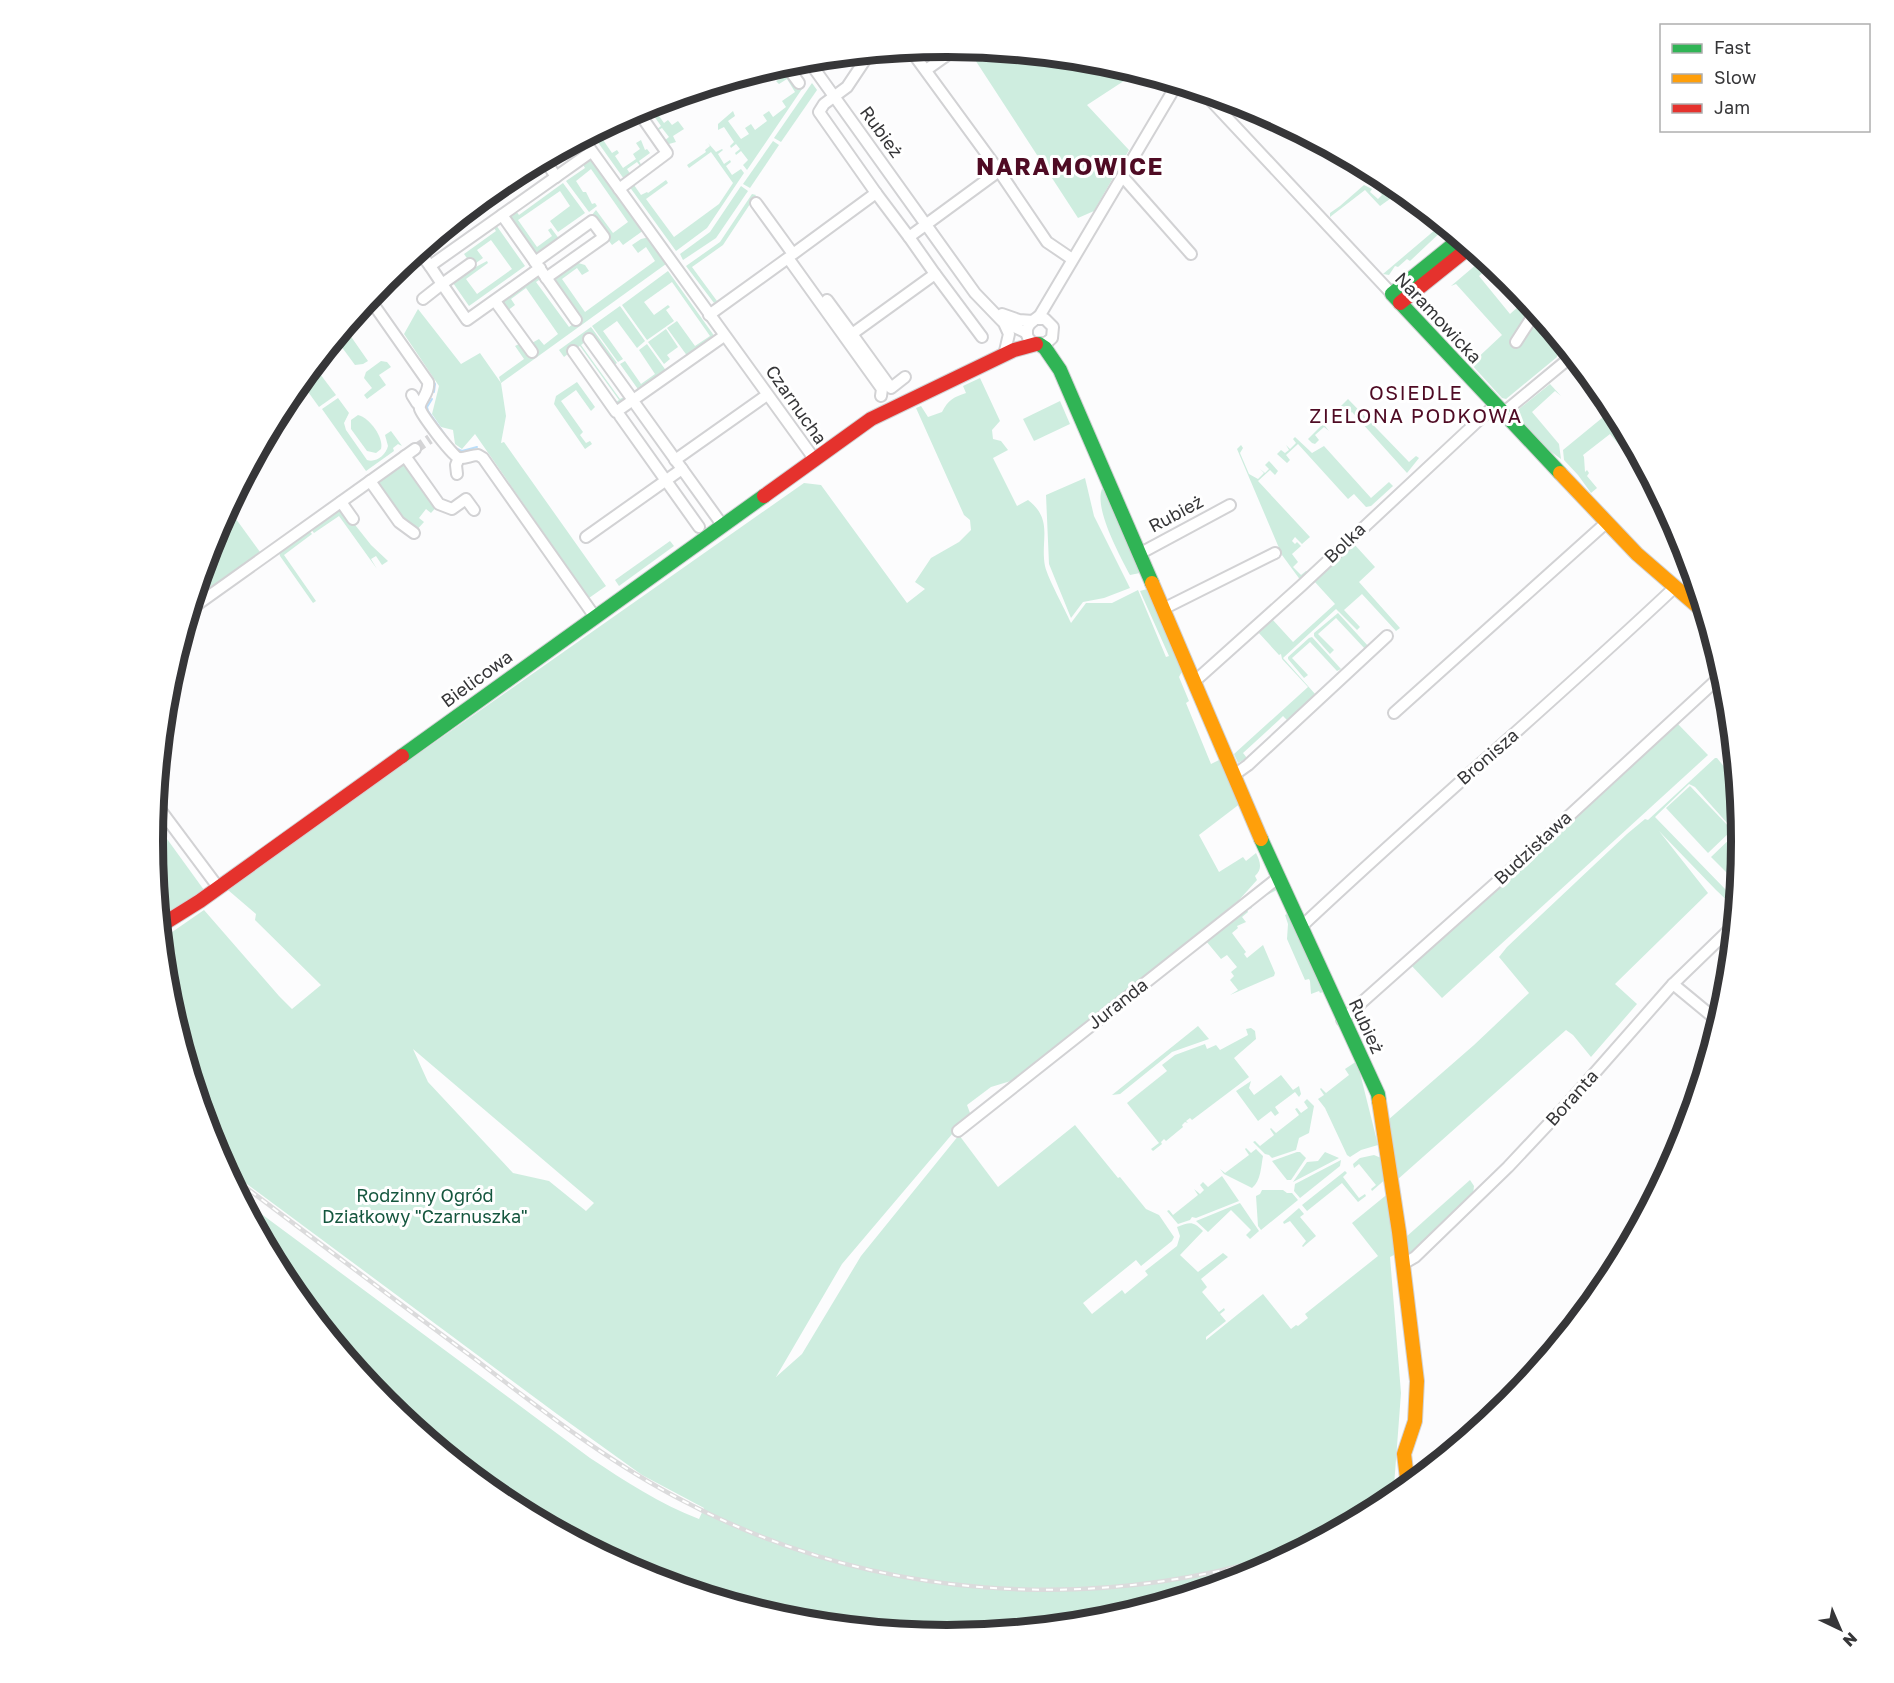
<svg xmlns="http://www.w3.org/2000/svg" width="1894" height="1683" viewBox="0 0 1894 1683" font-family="'Golos Text',sans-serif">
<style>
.green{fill:#ceeddf;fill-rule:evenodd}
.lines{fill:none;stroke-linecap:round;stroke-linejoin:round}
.stream{stroke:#badefa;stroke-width:2}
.street-tunnel{stroke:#d4d4d6;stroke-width:10;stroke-dasharray:10 5;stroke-linecap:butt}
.street-casing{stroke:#d2d2d4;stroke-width:14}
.fast-casing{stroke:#d2d2d4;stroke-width:16}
.slow-casing{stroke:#d2d2d4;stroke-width:16}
.jam-casing{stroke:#d2d2d4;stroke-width:16}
.street{stroke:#fff;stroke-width:10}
.fast{stroke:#30b455;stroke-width:14}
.slow{stroke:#ff9f0a;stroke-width:14}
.jam{stroke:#e5322d;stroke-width:14}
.rail-casing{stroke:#dbdbdc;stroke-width:4.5}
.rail{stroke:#fff;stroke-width:2;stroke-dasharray:7;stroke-linecap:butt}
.labels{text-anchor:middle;stroke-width:6;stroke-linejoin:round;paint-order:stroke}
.street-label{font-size:18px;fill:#363638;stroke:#fff}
.park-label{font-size:18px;fill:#15563e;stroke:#fff}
.neighbourhood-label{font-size:20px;letter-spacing:1.5px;fill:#4f0b24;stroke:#fff}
.district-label{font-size:24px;font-weight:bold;letter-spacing:1.5px;fill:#4f0b24;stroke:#fff}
.rim{fill:none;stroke:#363638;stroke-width:8}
</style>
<rect width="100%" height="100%" fill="#fcfcfd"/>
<g class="green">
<path d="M968,49C999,52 1116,57 1133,75L1087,105L1129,150L1094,211L1078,218Z"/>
<path d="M786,76L804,86L747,170L743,165L748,160L741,151L736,155L735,153L740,149L736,144L731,148L730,146L734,142L724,127L718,130V124L733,111L735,116L728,121L741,139L749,134L745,128L751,124L755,130L767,121L763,115L769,111L773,117L786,107L782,101L795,92L787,79L779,84L776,81Z"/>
<path d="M812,83L817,90L781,142L774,138Z"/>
<path d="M676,97L678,99L667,107L663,102L654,109L664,123L668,120L672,125L678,121L684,129L673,136L676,142L669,144L664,141L669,137L662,128L657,131L656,130L661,126L654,116L649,120L648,118L653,114L647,107Z"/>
<path d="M597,131L612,153L617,150L619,153L615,156L623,168L636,159L633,154L640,149L636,143L641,140L645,150L647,149L650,153L639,161L642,166L641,167L637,162L627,169L631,175L624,179L592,134Z"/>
<path d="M773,141L779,145L750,188L743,184Z"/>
<path d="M708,143L716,152L722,149L723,150L718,154L724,164L730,160L731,162L726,166L732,175L741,169L744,173L707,228L676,251L629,186L638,180L634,185L641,195L647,192L648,193L666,180L668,183L646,199L674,237L719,204L733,183L711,152L689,168L687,165L706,152L705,150L710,146Z"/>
<path d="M588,160H593L644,230L623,245L619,240L612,245L591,216L596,210L613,233L628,222L591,169L576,181L583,192H586L592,204L595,203L597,206L589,212L566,181L585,168L582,163Z"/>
<path d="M1380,176L1381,177L1378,181L1388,191L1395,185L1401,191L1380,206L1365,190L1330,217V213L1340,206L1364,185L1372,189L1370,192L1378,199L1382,195L1369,180H1375Z"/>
<path d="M563,183L585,213L558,232L550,221L570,206L560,191L518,220L537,247L552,236L548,230L551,228L560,240L537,255L510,217L516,211L519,215Z"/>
<path d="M741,186L748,191L716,238L683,260L680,254L710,232Z"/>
<path d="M752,194L756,195L723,245L692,267L717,301L714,303L686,266L720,242Z"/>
<path d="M1442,224L1446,227L1410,261L1407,259L1398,267L1395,266L1389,275L1383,274Z"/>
<path d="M496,225L525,266L469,306L453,283L447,287L470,268L472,269L487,261L488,263L466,279L477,294L512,269L491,240L477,250L483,258L476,263L474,261L471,264L464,254L496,231L493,227Z"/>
<path d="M649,237L667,262L666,264L501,383L506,416L501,443L504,442L606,586L589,598L475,434L462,449L455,444L453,430L441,427L432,414L439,386L404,334L418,309L461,364L480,353L501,383L499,377L524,359L515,346L521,343L530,344L539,339L544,345L558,334L526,288L511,299L515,305L507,311L502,301L535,276L542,278L536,282L569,327L580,319L553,281L554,278L575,262L585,265L589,271L582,275L577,268L562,279L585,312L655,261L646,247L638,253L632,245L641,239Z"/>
<path d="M1484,258L1491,265L1479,276L1510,314L1519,306L1518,304H1522L1526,300L1559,343L1557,357L1506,399L1502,398L1471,364L1502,335L1456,284L1451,286Z"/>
<path d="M668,271L715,337L688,357L667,328L677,321L695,346L710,336L672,282L644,302L654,315L668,305L670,307L666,310L674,321L647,340L622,305Z"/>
<path d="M620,306L645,341L637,348L617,321L603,331L623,359L618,362L592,326Z"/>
<path d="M591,327L617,363L613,366L589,333L584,337L586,341L581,345L620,399L626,396V400L617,405L614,403L619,400L580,346L575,349L572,345L567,349L569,353L564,357L559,350Z"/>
<path d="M345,328L368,361L363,364L355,365L341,346L347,342L341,333Z"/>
<path d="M666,329L678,347L667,355L670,359L664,364L648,342Z"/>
<path d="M647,344L667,372L640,392L620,364L625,361L641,384L655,374L639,350Z"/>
<path d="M381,361L387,362L391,367L379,375L386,385L367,399L364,395L372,388L364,378L366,372Z"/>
<path d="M314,366L336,395L319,407L301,382Z"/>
<path d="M980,378L1000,421L992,430L993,439L1001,441L1008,450L993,458L1017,506L1028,500C1054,520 1040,540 1045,566C1048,579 1065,609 1071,623L1086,603H1112L1138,590L1166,657L1169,656L1140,591L1147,589L1184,668L1179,677L1189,701L1186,703L1211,764L1221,759L1241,803L1199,835L1219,872L1243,857L1246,861L1256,853C1260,861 1263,869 1255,876L1257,880L1239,900L1030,1070L1014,1080L991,1087L967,1105L970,1113L842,1264L776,1377L802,1354L861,1256L959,1135L998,1187L1075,1125L1118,1178L1120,1177L1146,1209L1159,1215L1174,1237L1172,1241L1141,1266L1136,1260L1083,1303L1092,1314L1122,1290L1125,1294L1148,1275L1145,1271L1177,1246L1180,1236L1177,1227C1190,1222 1193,1221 1203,1231L1180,1255L1198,1272L1223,1253L1228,1257L1201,1279L1207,1287L1202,1292L1219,1312L1224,1308L1225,1310L1220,1314L1226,1321L1206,1337V1340L1263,1294L1291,1329L1296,1325L1298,1326L1308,1318L1305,1314L1378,1256L1352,1223L1390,1192L1398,1253L1390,1257L1401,1393L1394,1486L1381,1490L1386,1504L1251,1576L1102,1621L947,1636L792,1621L642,1576L505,1502L385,1403L286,1283L240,1198L590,1458C625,1481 660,1504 699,1519L704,1508L642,1475L557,1414L224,1167L212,1145L167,996L162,939L204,910L279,996L292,1009L321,985L255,920L256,914L228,890L337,811L804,483L821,485L907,603L925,589L915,582L931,558L959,542L971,530L970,520L964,515L916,408L921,406L928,417L942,412C948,400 954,397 966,393L963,386ZM413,1049L594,1203L586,1211L549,1181L513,1173L428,1082Z"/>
<path d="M577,382L595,407L591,411L576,390L561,401L583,432L580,435L586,443L590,441L592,444L585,449L554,404L556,396Z"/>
<path d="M1550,384L1561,396L1555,391L1532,412L1559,444L1561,459L1547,449L1516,415L1519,409Z"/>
<path d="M338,398L349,413L344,423L346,430L367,460C376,463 386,455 388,446L385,435L391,431L402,446L398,444L393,448L394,451L366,471L322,409Z"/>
<path d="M1348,399L1409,462L1416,456L1419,458L1407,473L1352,412L1349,414L1345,409L1335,417L1339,422L1334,418L1325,426L1329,431L1324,427L1315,435L1319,440L1315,444L1312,443L1308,439Z"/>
<path d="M1060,401L1070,424L1034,441L1023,419Z"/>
<path d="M1613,409L1641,461L1636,465L1610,434L1583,455L1584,457L1585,472L1587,470L1589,473L1587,476L1597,488L1591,493L1578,475L1564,460L1563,450Z"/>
<path d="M358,415C370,418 384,438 381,449L376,453L367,451L351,429V420Z"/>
<path d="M1295,437L1312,453L1324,446L1371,498L1389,482L1393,486L1371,506L1366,507L1354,494L1348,499L1298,444L1286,455L1290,460L1287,463L1277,454L1281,450L1285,453L1289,450L1286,445L1290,449L1296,443L1293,439Z"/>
<path d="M1241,445L1243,448L1240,453L1249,474L1258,479L1264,473L1260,469L1265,473L1269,469L1265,465L1269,461L1278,471L1275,475L1270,470L1258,481L1310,537L1302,544L1295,537L1292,541L1295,544L1297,542L1301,546L1292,554L1298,562L1293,567L1301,575L1306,571L1308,572L1325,557L1323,555L1325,556L1343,538V542L1301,581L1282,555L1237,449Z"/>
<path d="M401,464L409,465L439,504L431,513L426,509L419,518L424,522L414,533L379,486L381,477Z"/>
<path d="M1085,478L1094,516L1130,588L1104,598L1083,602L1071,618L1049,564L1046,495Z"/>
<path d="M1102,489L1106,491L1140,573L1130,575C1120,556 1094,509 1102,489Z"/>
<path d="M228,508L260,552L194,600L213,537Z"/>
<path d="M336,510L344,511L371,545L388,561L382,565L376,556L371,559L377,569L339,516L314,533L310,528Z"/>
<path d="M308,529L312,534L284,555L316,601L313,603L280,556L279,552Z"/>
<path d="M670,541L674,546L619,586L615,580Z"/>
<path d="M1354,544L1375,567L1359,582L1400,628L1396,631L1362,594L1344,610L1360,627L1357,630L1336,609L1283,658L1316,695L1288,721L1283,716L1279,720L1243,753L1247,758L1238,763L1234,754L1308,687L1282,659L1281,654L1279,655L1258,632L1272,619L1293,642L1335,604L1314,581Z"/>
<path d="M1338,613L1369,647L1366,650L1336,618L1318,634L1334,650L1330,654L1314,636V633Z"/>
<path d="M1312,637L1341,669L1337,671L1310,642L1292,658L1308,675L1304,678L1288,659V657L1309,638Z"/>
<path d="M1676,722L1708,755L1442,998L1410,964Z"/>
<path d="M1715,758H1717L1734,779L1731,780L1737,786L1742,842L1738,884L1711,857L1736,833L1695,787L1689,784L1655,817L1726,890L1730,893L1738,885L1735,908L1716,890L1659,831L1708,893L1615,984L1637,1004L1591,1057L1573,1035L1566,1030L1397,1180L1388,1120L1474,1045L1529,993L1499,957L1507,947L1627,834L1645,819L1648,820Z"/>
<path d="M1690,786L1732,830L1708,853L1666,808Z"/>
<path d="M154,821L204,890L160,924L152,841Z"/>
<path d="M1275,883L1280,884L1325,988L1323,992L1320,993L1319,991L1311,994L1310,981L1309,979L1305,980L1287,939L1288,924L1285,915L1289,913L1279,889L1267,895L1263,892Z"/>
<path d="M1257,897L1259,898L1258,901L1251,905L1252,908L1247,910L1248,912L1242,917L1246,922L1237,926L1238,928L1232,933L1246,952L1244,954L1247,958L1263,945L1275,973L1274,976L1230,995L1238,990L1230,980L1234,976L1231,972L1237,967L1227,955L1221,959L1206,941L1201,945L1199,943Z"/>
<path d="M1198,1026L1209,1039L1172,1052L1120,1094L1112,1095Z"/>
<path d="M1251,1028L1255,1031L1256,1039L1234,1058L1249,1077L1192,1120L1190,1118L1186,1121L1188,1123L1185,1122L1182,1125L1183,1127L1166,1141L1164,1139L1161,1142L1162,1144L1153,1151L1151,1149L1159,1143L1127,1103L1167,1071L1162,1065L1175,1055L1205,1044L1207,1049L1216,1045L1220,1050L1248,1035L1246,1029Z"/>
<path d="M1357,1061L1378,1145L1361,1150L1350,1157L1347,1155L1325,1108L1318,1099L1324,1095L1320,1089L1321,1088L1326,1093L1349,1075L1345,1069Z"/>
<path d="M1281,1075L1293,1090L1299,1086L1301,1094L1299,1097L1295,1092L1275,1107L1279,1113L1275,1116L1271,1111L1258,1121L1236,1091L1251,1081L1249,1088L1254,1095Z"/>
<path d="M1307,1099L1314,1106L1309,1133L1299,1138L1296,1150L1272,1158L1269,1155L1265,1154L1253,1142L1255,1141L1260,1146L1274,1135L1270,1129L1271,1128L1276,1133L1299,1115L1295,1109L1297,1108L1301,1113L1308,1108L1304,1102Z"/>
<path d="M1246,1148L1251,1153L1256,1149L1263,1156C1261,1166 1261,1181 1252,1188L1224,1174L1220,1169L1225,1173L1249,1155L1245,1149Z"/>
<path d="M1297,1152H1300L1306,1158L1291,1180H1287L1272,1161Z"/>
<path d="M1325,1152L1339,1158L1293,1182L1307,1162L1318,1161Z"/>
<path d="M1374,1155L1386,1160L1388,1177L1372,1191L1371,1189L1376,1185L1359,1164L1354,1168L1353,1164L1360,1158Z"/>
<path d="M1341,1160L1340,1166L1300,1198L1294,1191L1295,1184Z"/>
<path d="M1345,1171L1347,1173L1343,1177L1359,1198L1365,1194L1366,1196L1358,1202L1342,1183L1307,1211L1302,1205Z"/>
<path d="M1222,1176L1239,1201L1196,1218L1192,1217L1190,1220L1178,1224L1167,1211L1169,1210L1173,1215L1198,1195L1194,1189L1200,1194L1204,1190L1200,1185L1203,1182L1208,1187Z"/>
<path d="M1470,1180L1474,1186L1473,1195L1415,1250L1411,1253H1407L1406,1237Z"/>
<path d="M1262,1190H1283L1287,1193H1292L1298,1200L1261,1230L1258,1226L1256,1196L1260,1194Z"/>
<path d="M1240,1203L1259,1231L1250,1239L1246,1235L1251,1230L1231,1210L1208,1232L1196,1221Z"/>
<path d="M1299,1208L1304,1214L1300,1217L1316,1236L1303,1247L1302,1246L1306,1241L1290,1221L1284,1224L1283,1222Z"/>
</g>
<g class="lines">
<g class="stream">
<path d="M432,379L435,384L434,392"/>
<path d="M432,399L427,407L428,411L448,439"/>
<path d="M455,448L462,451L477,447"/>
<path d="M640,1575L648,1574"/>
</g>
<path class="street-tunnel" d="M415,449L430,439"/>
<g class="street-casing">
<g id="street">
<path d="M916,50L912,52L999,171L1047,242L1072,259"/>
<path d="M808,60L975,293L1002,321L1027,333"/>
<path d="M785,64L799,83"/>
<path d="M926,70L950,53L945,47"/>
<path d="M1203,92L1392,294"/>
<path d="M583,139L810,453L813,461"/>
<path d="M549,166L556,177"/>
<path d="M1123,177L1191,254"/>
<path d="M619,189L667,153L637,110"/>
<path d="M876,193L909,237L999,171"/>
<path d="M756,203L793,254L876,193L819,112L824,104L847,87L869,54"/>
<path d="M502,215L576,320"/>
<path d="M436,237L525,174"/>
<path d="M419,251L430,266L591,152"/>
<path d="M535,262L592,221L604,237L546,278"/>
<path d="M430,266L442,284L470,264"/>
<path d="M935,274L982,337"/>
<path d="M369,298L428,382C430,393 418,402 420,409C422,415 453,457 459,458C464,459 472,455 478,455L483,458L595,617"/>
<path d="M423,299L442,284L467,320L540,268"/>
<path d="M827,300L852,334L935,274L909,237"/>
<path d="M495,301L532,352"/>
<path d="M1002,314L1019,320L1033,321"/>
<path d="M709,315L788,258L882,389L881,396"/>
<path d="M1035,319H1045L1053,327L1052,338C1040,351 1020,340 1029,325C1032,321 1037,318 1040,315L1177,84"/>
<path d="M1004,323L1009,334L1005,351"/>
<path d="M852,334L891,388L905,377"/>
<path d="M589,339L633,400"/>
<path d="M1516,342L1536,311"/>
<path d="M573,351L616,412L724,336"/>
<path d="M412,395L417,403H420"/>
<path d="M636,405L723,526"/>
<path d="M1503,413L1572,356"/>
<path d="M620,416L699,527"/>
<path d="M405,456L439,504L452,509L466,499L474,510"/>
<path d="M675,460L767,395"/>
<path d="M457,474L456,465L459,458"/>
<path d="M370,481L399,522L414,533"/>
<path d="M341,502L353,519"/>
<path d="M586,537L682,469"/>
<path d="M1139,554L1230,505"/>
<path d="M191,609L415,449"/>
<path d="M1163,609L1275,553"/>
<path d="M1195,681L1301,586L1495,405"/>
<path d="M1394,713L1607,522"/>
<path d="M1234,775L1248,765L1387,636"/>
<path d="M156,804L218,887"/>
<path d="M1302,926C1424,811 1552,703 1674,588"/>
<path d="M1673,984L1719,1022"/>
<path d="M1342,1020L1507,873L1723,674"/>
<path d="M958,1131L1279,877"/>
<path d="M1403,1264L1415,1257L1508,1167L1570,1101L1673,984L1734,925"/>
</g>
</g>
<g class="fast-casing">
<g id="fast">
<path d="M1460,239L1392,294L1560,473"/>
<path d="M1039,344L1045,348L1060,370L1152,583"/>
<path d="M402,756L764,496"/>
<path d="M1261,839L1378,1094L1379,1101"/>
</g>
</g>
<g class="slow-casing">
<g id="slow">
<path d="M1560,473L1637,554L1704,612"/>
<path d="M1152,583L1261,839"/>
<path d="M1379,1101L1399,1232L1417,1381L1415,1421L1404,1454L1408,1486"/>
</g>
</g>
<g class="jam-casing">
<g id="jam">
<path d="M1400,303L1470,247"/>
<path d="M764,496L871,419L1014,350L1036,344"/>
<path d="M160,926L200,901L402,756"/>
</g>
</g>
<use href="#street" class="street"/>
<use href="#fast" class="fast"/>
<use href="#slow" class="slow"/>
<use href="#jam" class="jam"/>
<g class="rail-casing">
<path id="rail" d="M228,1174C310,1236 392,1298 475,1359C539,1408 603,1458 674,1496C868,1601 1098,1618 1307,1546"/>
</g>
<use href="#rail" class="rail"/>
</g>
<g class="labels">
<g class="street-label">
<text transform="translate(881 132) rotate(54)" y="6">Rubież</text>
<text transform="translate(1438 318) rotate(47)" y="6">Naramowicka</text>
<text transform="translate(796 405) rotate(55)" y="6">Czarnucha</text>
<text transform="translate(1176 514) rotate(-28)" y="6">Rubież</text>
<text transform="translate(1345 543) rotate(-44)" y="6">Bolka</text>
<text transform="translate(477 679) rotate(-36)" y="6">Bielicowa</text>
<text transform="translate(1488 757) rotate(-41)" y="6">Bronisza</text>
<text transform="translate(1533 848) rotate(-43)" y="6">Budzisława</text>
<text transform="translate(1118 1004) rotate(-38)" y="6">Juranda</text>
<text transform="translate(1366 1026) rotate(65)" y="6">Rubież</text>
<text transform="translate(1572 1098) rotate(-48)" y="6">Boranta</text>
</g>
<g class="park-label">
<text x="425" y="1202">Rodzinny Ogród<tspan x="425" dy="21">Działkowy "Czarnuszka"</tspan></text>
</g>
<g class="neighbourhood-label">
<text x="1416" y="400">OSIEDLE<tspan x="1416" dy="23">ZIELONA PODKOWA</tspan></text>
</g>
<g class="district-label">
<text x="1070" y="175">NARAMOWICE</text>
</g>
</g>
<path d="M0 0H1894V1683H0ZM163 841a784 784 0 1 1 1568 0a784 784 0 1 1-1568 0Z" fill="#fff" fill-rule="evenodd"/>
<path class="rim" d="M163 841a784 784 0 1 1 1568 0a784 784 0 1 1-1568 0Z"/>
<rect x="1660" y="24" width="210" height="108" fill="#ffffff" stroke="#afafaf" stroke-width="1.5"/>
<rect x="1672" y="44" width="30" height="9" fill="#30b455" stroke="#afafaf" stroke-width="1.5"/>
<text x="1714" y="54" font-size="18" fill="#363638">Fast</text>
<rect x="1672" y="74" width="30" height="9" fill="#ff9f0a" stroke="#afafaf" stroke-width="1.5"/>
<text x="1714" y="84" font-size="18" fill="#363638">Slow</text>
<rect x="1672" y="104" width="30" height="9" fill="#e5322d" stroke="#afafaf" stroke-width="1.5"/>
<text x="1714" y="114" font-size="18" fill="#363638">Jam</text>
<g transform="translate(1840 1629) rotate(136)" stroke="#ffffff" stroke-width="4.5" paint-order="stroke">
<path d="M0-4.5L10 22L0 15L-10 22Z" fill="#363638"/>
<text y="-9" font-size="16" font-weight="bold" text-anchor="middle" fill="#363638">N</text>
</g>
</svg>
